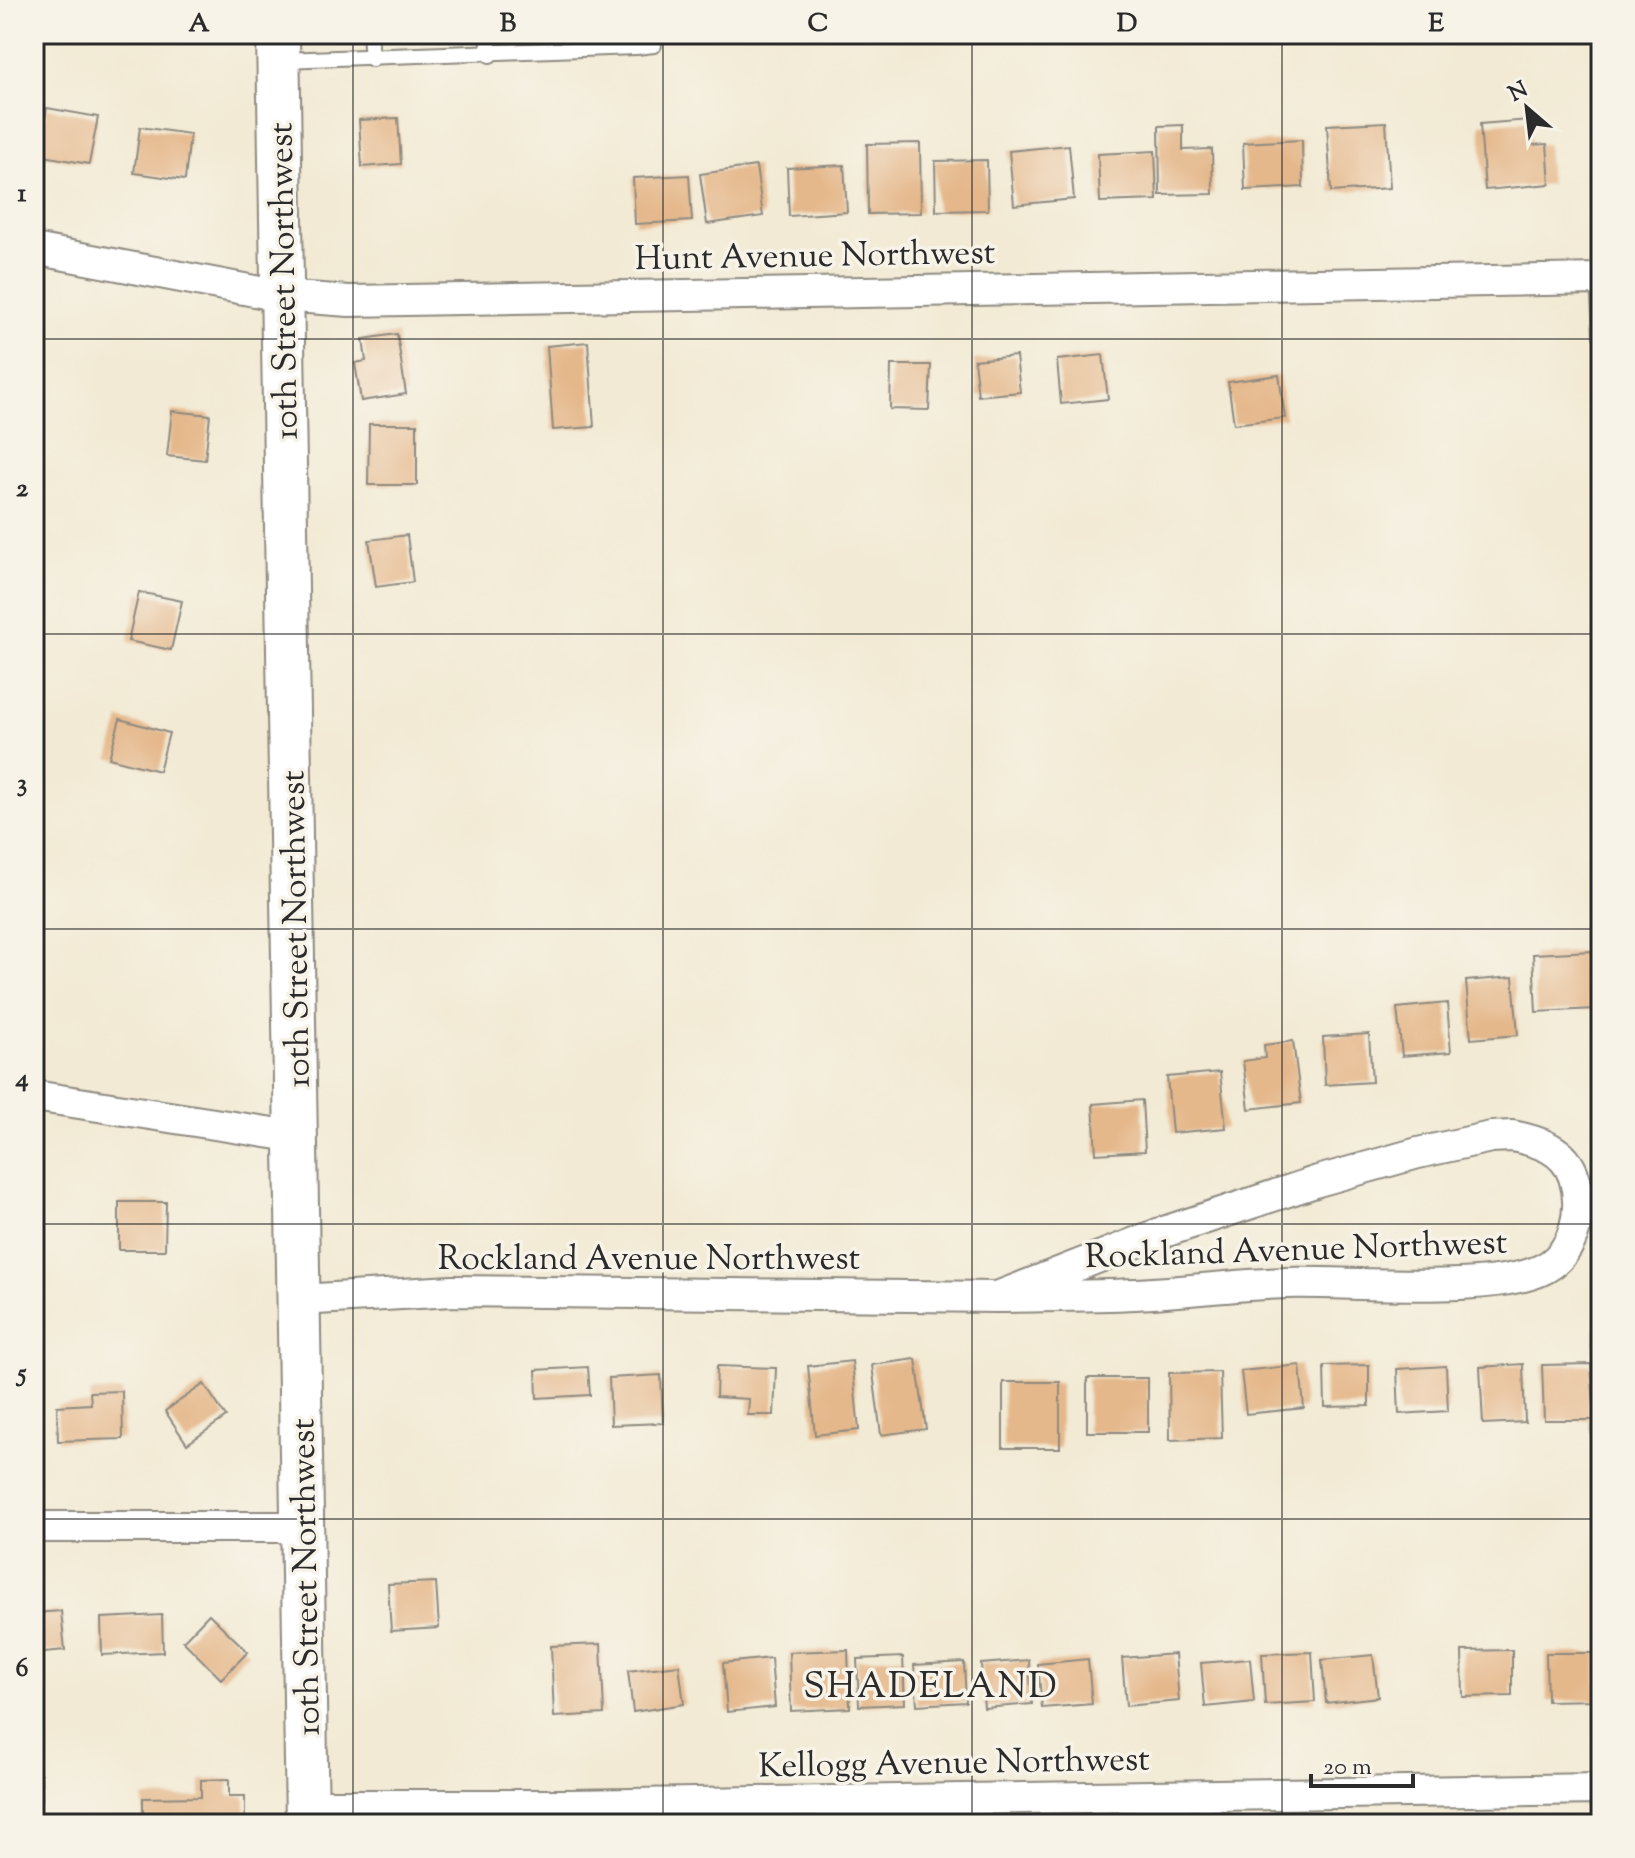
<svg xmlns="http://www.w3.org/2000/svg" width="1635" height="1858" viewBox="0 0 1635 1858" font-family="'Sorts Mill Goudy',serif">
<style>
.forest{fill:#94b568;stroke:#60704a;stroke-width:2}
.building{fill:#e5b88b}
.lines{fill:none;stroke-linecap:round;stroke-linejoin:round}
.service-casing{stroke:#8e8a80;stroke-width:18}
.minor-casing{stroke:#8e8a80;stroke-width:34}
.secondary-casing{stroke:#8e8a80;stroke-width:46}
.service{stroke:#fff;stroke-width:14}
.minor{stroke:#fff;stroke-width:30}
.secondary{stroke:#fff;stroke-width:42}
.grid{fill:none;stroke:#2b2b2b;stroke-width:2;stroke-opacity:0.55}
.labels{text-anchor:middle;stroke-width:7;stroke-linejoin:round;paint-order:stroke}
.street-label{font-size:34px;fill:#2b2b2b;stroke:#f7f3e8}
.neighbourhood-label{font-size:36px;letter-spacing:2px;fill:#2b2b2b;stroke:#f7f3e8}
.neatline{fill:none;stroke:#2b2b2b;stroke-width:3}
.grid-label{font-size:26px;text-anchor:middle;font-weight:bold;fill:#2b2b2b}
</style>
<rect width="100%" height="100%" fill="#f7f3e8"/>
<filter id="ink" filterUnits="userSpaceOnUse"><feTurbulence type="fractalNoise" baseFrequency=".0125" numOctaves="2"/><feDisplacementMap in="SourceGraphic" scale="16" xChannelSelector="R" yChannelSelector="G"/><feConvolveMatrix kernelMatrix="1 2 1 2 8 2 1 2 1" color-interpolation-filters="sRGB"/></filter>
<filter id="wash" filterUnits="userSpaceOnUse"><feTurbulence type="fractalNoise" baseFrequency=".006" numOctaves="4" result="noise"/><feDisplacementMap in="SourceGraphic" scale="32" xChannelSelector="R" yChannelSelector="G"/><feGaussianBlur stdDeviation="1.8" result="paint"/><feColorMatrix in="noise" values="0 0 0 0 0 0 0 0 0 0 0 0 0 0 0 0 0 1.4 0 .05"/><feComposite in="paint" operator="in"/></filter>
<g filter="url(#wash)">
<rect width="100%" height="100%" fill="#f2ead4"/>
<path class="forest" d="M1601,1273V1478L1590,1423Z"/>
<g id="blocks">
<g class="building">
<path d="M47,108L98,117L89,164L38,155Z"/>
<path d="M398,118L401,164L362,167L359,120Z"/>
<path d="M1529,120L1531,145L1547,144L1550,184L1485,190L1480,124Z"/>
<path d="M1386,122L1390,188L1331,192L1327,125Z"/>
<path d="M1183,125V150L1212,149L1213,194L1160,195L1159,126Z"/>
<path d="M140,127L190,134L185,180L134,173Z"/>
<path d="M1302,140L1303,187L1245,190L1243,143Z"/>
<path d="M920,143L921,213L868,214L867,144Z"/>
<path d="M1069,145L1074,199L1014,205L1009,151Z"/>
<path d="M1155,151L1157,200L1100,202L1098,154Z"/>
<path d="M987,160L988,210L936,211L935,161Z"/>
<path d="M844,165L847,212L789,216L787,168Z"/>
<path d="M756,166L763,216L707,224L700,174Z"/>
<path d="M689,175L692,221L635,224L633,178Z"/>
<path d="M397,334L406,394L361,401L355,363L366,361L363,339Z"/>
<path d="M588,342L594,427L553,430L547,346Z"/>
<path d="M1103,355L1108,399L1061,404L1057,360Z"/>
<path d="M1016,356L1020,392L978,396L974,360Z"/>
<path d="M891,365H931L929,410L890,409Z"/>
<path d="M1279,375L1285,418L1234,424L1228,382Z"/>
<path d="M172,411L210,415L205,460L167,456Z"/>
<path d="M369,424H417V485H368Z"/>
<path d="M407,535L413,582L376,587L369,540Z"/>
<path d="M139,592L182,601L171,650L128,641Z"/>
<path d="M120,719L169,733L159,771L109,758Z"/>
<path d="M1592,951L1595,1009L1536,1012L1533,954Z"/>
<path d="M1513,977L1518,1035L1471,1039L1466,981Z"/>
<path d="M1447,1003L1451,1052L1402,1056L1397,1008Z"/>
<path d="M1369,1034L1372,1082L1325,1085L1323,1037Z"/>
<path d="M1293,1041L1301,1103L1249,1109L1243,1061L1265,1058L1264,1045Z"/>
<path d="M1220,1072L1226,1128L1172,1133L1167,1077Z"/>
<path d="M1142,1100L1145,1151L1096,1154L1093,1104Z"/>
<path d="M119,1202H166L165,1250H119Z"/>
<path d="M916,1359L926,1429L881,1435L872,1365Z"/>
<path d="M852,1361L859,1430L815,1435L808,1366Z"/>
<path d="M1523,1364L1525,1422L1483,1424L1480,1367Z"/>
<path d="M1591,1364L1595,1420H1544L1542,1365Z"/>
<path d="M1300,1365L1304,1408L1246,1414L1241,1371Z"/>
<path d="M1369,1365V1406L1325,1407L1324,1366Z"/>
<path d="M717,1366L776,1368L774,1415H748L749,1399L716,1397Z"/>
<path d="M1446,1366L1448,1411L1399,1414L1397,1369Z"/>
<path d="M588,1367L590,1395L537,1398L536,1370Z"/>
<path d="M1220,1372L1222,1438L1170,1440L1169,1373Z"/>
<path d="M661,1375L663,1423L611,1425L609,1378Z"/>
<rect x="1087" y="1378" width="61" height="54"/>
<rect x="1003" y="1382" width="57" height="66"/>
<path d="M204,1384L226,1417L187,1444L165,1411Z"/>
<path d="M122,1391L123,1439L58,1441L57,1406L91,1404L90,1392Z"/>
<path d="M436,1582L439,1628L391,1631L388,1584Z"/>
<path d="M61,1611L65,1650L34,1653V1613Z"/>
<path d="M209,1614L248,1652L221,1679L183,1641Z"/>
<path d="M162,1615L163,1652L102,1655L101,1618Z"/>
<path d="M601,1644L604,1714L554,1717L551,1646Z"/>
<path d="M848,1650L850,1708L791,1711L789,1652Z"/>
<path d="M1512,1650V1696L1463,1697L1462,1651Z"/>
<path d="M1312,1652L1315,1702L1265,1705L1262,1654Z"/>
<path d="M1546,1653H1597V1700L1547,1701Z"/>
<path d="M1175,1654L1179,1701L1126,1706L1122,1658Z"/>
<path d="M1373,1655L1378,1697L1326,1703L1322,1660Z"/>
<path d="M903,1657L905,1704L859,1706L857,1659Z"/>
<path d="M771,1658L775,1707L727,1712L723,1663Z"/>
<path d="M1088,1659L1092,1704L1042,1708L1038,1664Z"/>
<path d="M1250,1659L1254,1702L1205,1707L1201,1663Z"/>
<path d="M1029,1660L1032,1704L984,1708L981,1664Z"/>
<path d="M964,1662L966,1702L917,1705L914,1665Z"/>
<path d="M679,1665L684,1704L633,1712L628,1671Z"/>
<path d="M34,1774H41L42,1800H34Z"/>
<path d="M229,1779V1796H245V1824H143V1798L201,1797V1780Z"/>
</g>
</g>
</g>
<g filter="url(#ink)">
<use href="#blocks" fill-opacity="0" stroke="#8e8a80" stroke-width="2"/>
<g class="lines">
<g class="service-casing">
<g id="service">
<path d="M370,34L372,59"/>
<path d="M488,34L490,55"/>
<path d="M283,60L636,47L654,45V34"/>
<path d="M1598,279L1601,336"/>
</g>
</g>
<g class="minor-casing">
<g id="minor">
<path d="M34,249L281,296L349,301L1601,279"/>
<path d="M34,1096L298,1137"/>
<path d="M1512,1136C1538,1141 1565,1149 1574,1177C1584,1208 1576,1251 1545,1268C1496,1295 1349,1281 1287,1283C1237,1284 1186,1292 1136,1294C1090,1296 1043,1296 997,1297L1158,1234L1318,1181L1418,1153L1491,1137Z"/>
<path d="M300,1300L452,1291L997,1297"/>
<path d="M34,1527H304"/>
<path d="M307,1805H569L1601,1789"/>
</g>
</g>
<g class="secondary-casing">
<path id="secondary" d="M278,34L307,1824"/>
</g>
<use href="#service" class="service"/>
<use href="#minor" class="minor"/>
<use href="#secondary" class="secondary"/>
</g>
</g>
<path class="grid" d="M353,34V1824M663,34V1824M972,34V1824M1282,34V1824M34,339H1601M34,634H1601M34,929H1601M34,1224H1601M34,1519H1601"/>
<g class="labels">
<g class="street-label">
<text transform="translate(815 254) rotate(-1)" y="12">Hunt Avenue Northwest</text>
<text transform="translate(282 281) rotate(-91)" y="12">10th Street Northwest</text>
<text transform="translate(294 929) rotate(-91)" y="12">10th Street Northwest</text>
<text transform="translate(1296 1248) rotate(-2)" y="12">Rockland Avenue Northwest</text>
<text x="649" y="1269">Rockland Avenue Northwest</text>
<text transform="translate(304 1577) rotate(-91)" y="12">10th Street Northwest</text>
<text transform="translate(954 1761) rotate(-1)" y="12">Kellogg Avenue Northwest</text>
</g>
<g class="neighbourhood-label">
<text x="931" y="1697">SHADELAND</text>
</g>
</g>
<rect width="1635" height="1858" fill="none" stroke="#f7f3e8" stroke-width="88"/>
<g transform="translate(1527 108) rotate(332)" stroke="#f7f3e8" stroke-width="6" paint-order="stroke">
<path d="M0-6L14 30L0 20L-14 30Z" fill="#2b2b2b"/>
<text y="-12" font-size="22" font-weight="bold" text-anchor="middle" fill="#2b2b2b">N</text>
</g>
<path d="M1311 1774v12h102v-12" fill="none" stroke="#2b2b2b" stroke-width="4"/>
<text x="1323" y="1774" font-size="24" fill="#2b2b2b" stroke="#f7f3e8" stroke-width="6" paint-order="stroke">20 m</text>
<rect x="44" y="44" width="1547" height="1770" class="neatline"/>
<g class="grid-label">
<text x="199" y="31">A</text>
<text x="508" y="31">B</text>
<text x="818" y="31">C</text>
<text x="1127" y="31">D</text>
<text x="1436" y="31">E</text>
<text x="22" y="201">1</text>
<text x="22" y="496">2</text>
<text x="22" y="791">3</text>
<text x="22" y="1086">4</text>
<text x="22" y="1381">5</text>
<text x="22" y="1676">6</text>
</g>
</svg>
